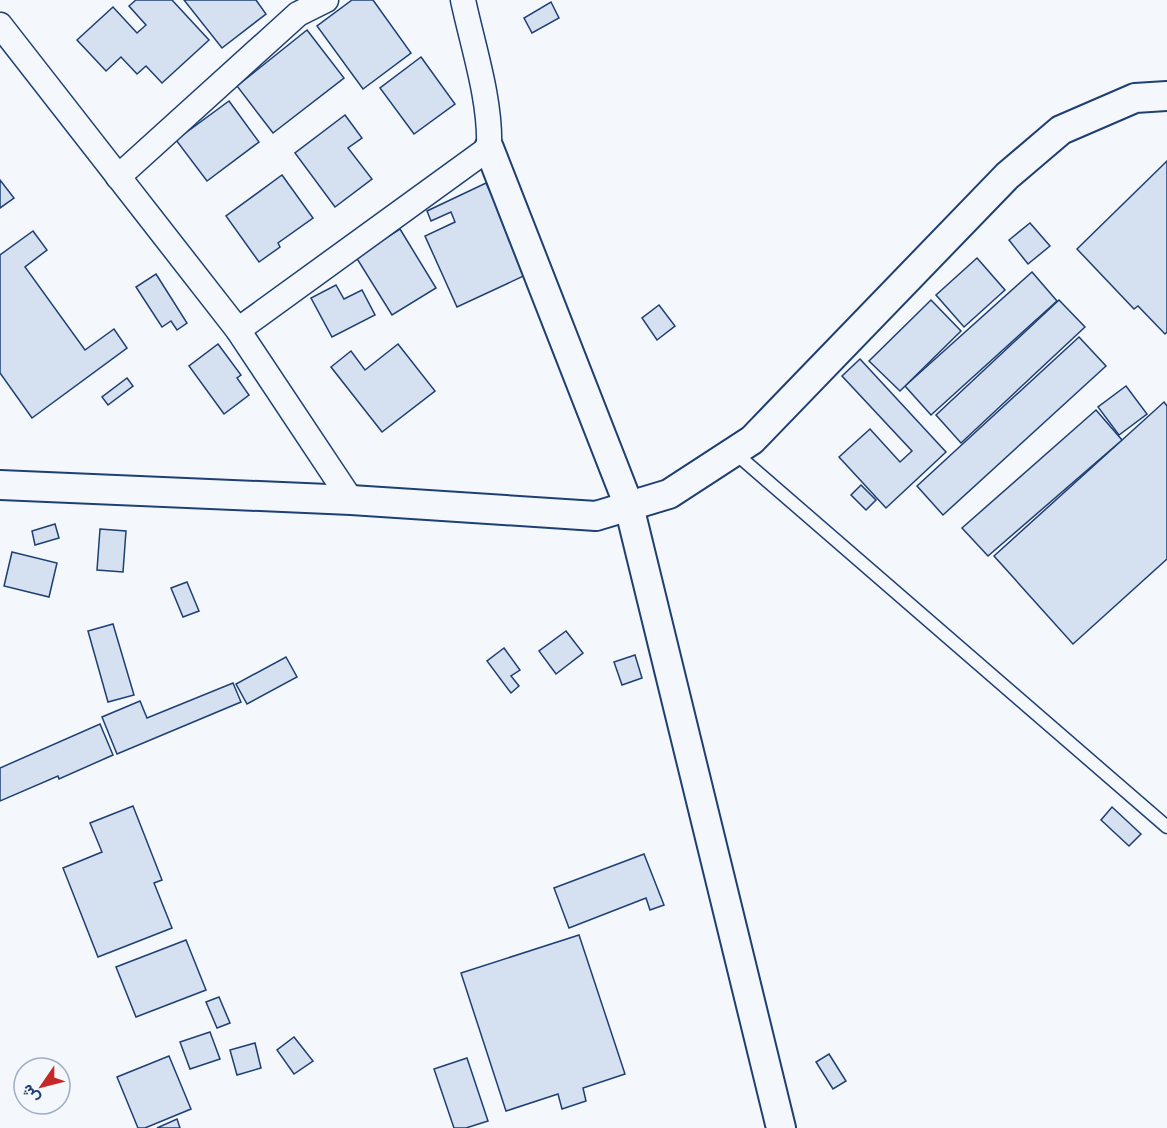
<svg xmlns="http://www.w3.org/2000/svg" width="1167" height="1128" viewBox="0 0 1167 1128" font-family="Georgia,Vazirmatn,serif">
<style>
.building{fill:#d5e0f0;stroke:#1d3f73;stroke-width:1.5}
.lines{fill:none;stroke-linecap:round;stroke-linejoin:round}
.service-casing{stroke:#1d3f73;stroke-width:15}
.minor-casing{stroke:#1d3f73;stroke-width:27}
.tertiary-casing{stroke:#1d3f73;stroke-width:32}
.service{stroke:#f4f7fb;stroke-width:12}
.minor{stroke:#f4f7fb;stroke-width:24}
.tertiary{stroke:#f4f7fb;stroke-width:28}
</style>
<rect width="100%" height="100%" fill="#f4f7fb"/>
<g class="building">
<path d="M136,0H172L209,40L162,83L146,66L137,74L121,57L106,71L77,40L113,7L137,33L146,25L129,6Z"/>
<path d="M184,0H256L266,14L222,48Z"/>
<path d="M352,0H373L411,53L363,89L317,26Z"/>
<path d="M551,2L559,18L532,33L524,18Z"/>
<path d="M307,30L344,78L273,133L237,86Z"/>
<path d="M421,57L455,104L414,134L380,88Z"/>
<path d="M229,101L259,142L207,181L176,140Z"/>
<path d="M345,115L362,138L348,148L372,179L335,207L295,153Z"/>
<path d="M1167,161V332L1165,334L1138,306L1134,309L1077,249Z"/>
<path d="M282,175L313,218L278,243L280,247L259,262L226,216Z"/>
<path d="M0,180L14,198L0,208Z"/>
<path d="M486,183L528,274L457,307L425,236L455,222L451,212L431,221L427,211Z"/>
<path d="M1030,223L1050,246L1028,264L1009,240Z"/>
<path d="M400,229L436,288L392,315L356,257Z"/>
<path d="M33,231L47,250L25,267L85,350L114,329L127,348L32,418L0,373V255Z"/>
<path d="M977,258L1005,290L964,327L936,295Z"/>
<path d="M1032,272L1057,301L931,415L905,386Z"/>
<path d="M156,274L187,323L177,330L171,321L162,327L136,287Z"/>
<path d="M336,285L344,299L362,290L375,315L332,337L311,298Z"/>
<path d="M931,300L961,331L900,391L869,361Z"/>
<path d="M1059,300L1085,327L961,443L936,415Z"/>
<path d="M659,305L675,326L657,340L642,318Z"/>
<path d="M1079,337L1106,366L943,515L917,486Z"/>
<path d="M218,344L241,375L237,378L249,395L224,414L189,366Z"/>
<path d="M398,344L435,391L382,432L331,367L351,351L365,370Z"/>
<path d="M860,359L946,452L886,508L839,457L870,429L900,462L912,451L842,376Z"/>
<path d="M127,378L133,386L108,405L102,397Z"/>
<path d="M1126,386L1147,414L1119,435L1098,407Z"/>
<path d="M1164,402L1167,406V559L1073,644L994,556Z"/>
<path d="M1096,410L1122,440L988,556L962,528Z"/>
<path d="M861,485L876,500L866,510L851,495Z"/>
<path d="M55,524L59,538L35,545L32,531Z"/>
<path d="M100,529L126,531L123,572L97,570Z"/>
<path d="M12,552L57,563L49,597L4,586Z"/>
<path d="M187,582L199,611L183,617L171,588Z"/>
<path d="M113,624L134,695L108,702L88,631Z"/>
<path d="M566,631L583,653L556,674L539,651Z"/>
<path d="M504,648L520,670L511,676L519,686L511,693L487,661Z"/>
<path d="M635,655L642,678L622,685L614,662Z"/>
<path d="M286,657L297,677L247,704L236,684Z"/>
<path d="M233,683L241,702L117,754L102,717L140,701L147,718Z"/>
<path d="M100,724L113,755L59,779L58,776L0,801V768Z"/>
<path d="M133,806L162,880L154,883L172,928L98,957L63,868L102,852L90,823Z"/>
<path d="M1112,807L1141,834L1129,846L1101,820Z"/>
<path d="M644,854L664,905L650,910L646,898L569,928L554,888Z"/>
<path d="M579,935L625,1074L583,1088L586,1101L562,1109L558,1094L506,1111L461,973Z"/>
<path d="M186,940L206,990L136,1017L116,967Z"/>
<path d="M219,997L230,1023L217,1028L206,1002Z"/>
<path d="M210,1032L220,1059L190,1069L180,1042Z"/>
<path d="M294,1037L313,1061L294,1074L277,1050Z"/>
<path d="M255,1043L261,1068L237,1075L230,1050Z"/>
<path d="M829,1054L846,1081L833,1089L816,1062Z"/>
<path d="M169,1056L191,1109L145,1128H138L117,1077Z"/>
<path d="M467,1058L488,1121L466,1128H454L434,1069Z"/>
<path d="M177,1119L180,1128H157Z"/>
</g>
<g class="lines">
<g class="service-casing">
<path id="service" d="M734,452L1167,827"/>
</g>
<g class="minor-casing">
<g id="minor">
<path d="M0,25L238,330L351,500"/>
<path d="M118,177L298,14L326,0"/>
<path d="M238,330L489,148C491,100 473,47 463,0"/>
</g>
</g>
<g class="tertiary-casing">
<g id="tertiary">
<path d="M489,148L629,506L781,1128"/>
<path d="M0,485L351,500L596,516L669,494L752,440L1007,176L1061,130L1135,98L1167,96"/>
</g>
</g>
<use href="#service" class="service"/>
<use href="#minor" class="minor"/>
<use href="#tertiary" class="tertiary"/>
</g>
<g transform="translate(42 1086) rotate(235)"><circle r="28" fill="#f4f7fb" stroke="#9eadc5" stroke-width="1.5"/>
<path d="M0-4.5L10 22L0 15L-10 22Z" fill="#c62828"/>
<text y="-9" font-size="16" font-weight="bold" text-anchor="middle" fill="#1d3f73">ش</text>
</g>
</svg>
